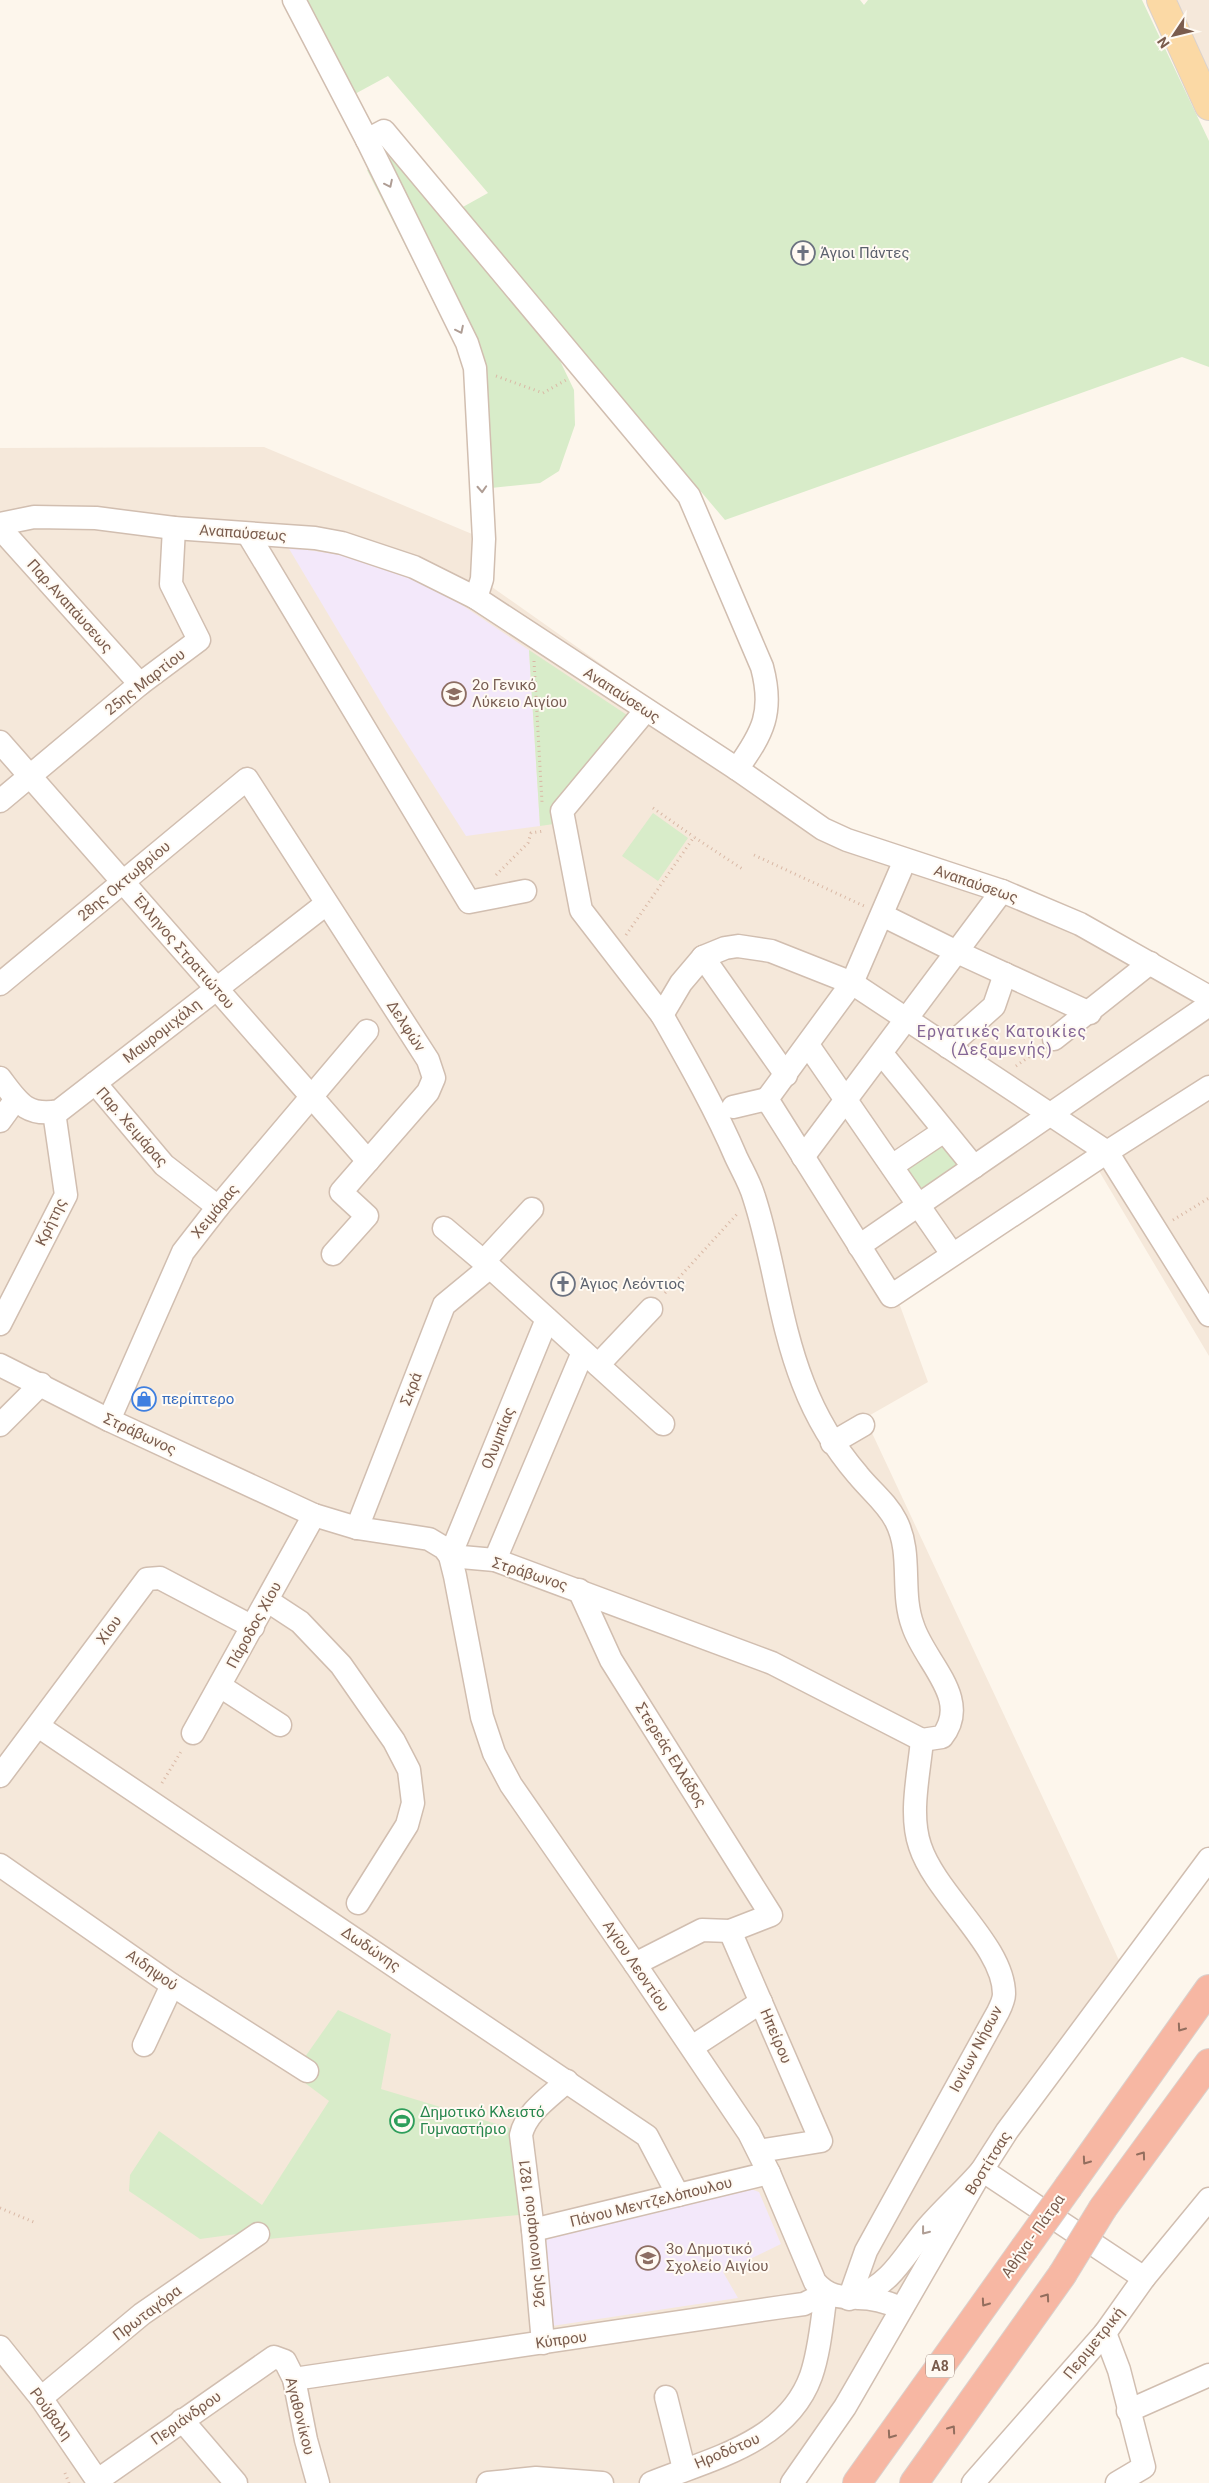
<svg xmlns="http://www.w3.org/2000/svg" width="1209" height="2483" viewBox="0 0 1209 2483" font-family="Roboto,sans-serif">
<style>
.residential{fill:#f5e8da}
.education{fill:#f3e8fa}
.green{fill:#d8ecc9}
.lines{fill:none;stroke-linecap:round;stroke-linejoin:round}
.minor-casing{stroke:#d1beb0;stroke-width:25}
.major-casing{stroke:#dad1cd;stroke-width:30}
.highway-casing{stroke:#dad1cd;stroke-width:30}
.path{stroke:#d9b8a5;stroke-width:3;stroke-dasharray:1 4;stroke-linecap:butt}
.minor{stroke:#fff;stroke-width:22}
.major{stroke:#fbd9a5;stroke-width:28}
.highway{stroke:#f7b7a3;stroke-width:28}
.highway-bridge-casing{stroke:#dad1cd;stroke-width:30;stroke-linecap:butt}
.highway-bridge{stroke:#f7b7a3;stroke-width:28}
.oneway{stroke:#af9d94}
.oneway2{stroke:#936e5e}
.labels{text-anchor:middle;stroke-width:4;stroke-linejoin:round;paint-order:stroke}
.shield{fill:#fffaf3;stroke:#a28b7f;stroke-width:1}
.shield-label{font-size:14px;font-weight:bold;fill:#7a5c4d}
.worship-label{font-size:15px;fill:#5b616d;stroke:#fffaf3;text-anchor:start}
.street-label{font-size:15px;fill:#7a5c4d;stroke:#fffaf3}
.education-label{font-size:15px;fill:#785e54;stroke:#fffaf3;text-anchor:start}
.shop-label{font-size:15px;fill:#366cbe;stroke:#fffaf3;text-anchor:start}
.leisure-label{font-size:15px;fill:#27864d;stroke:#fffaf3;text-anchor:start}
.neighbourhood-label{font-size:16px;letter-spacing:1px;fill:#846695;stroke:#fffaf3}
</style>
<rect width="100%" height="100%" fill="#fdf6ec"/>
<g class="residential">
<path d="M1177,0H1209V71Z"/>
<path d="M264,447L484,539L482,580L818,817L1209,990V1356L1099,1171L899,1303L928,1382L865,1418L1124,1971L1063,2054L792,2483H0V448Z"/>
</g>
<g class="education">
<path d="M288,547L341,555L415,580L456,601L529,650L540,826L466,836L386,711Z"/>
<path d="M751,2189L759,2192L781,2244L723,2272L738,2298L552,2326L544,2244L550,2236Z"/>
</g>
<g class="green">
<path d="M300,0H860L864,5L868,0H1142L1209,141V367L1182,357L725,520L461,208L488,193L388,76L353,95Z"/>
<path d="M394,155L551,342L574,390L575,425L559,471L540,483L491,488L466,366L367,170Z"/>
<path d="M529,650L627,715L554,805V824L540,826Z"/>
<path d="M653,813L688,838L658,881L622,856Z"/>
<path d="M942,1138L962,1167L921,1196L901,1167Z"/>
<path d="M338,2010L391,2034L381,2089L510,2128L519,2215L258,2240L252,2232L200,2239L129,2191L130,2175L159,2131L262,2205L329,2101L293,2074Z"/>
</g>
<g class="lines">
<g class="minor-casing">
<g id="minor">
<path d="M294,0L367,140L384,131L689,496L762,667C774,712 763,733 737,769"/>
<path d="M367,140L467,343L475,368L484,539L482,579L476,598"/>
<path d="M0,524L34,517L96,518L174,528L315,538L342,543L414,567L476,598L737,769L823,829L847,840L1002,891L1080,924L1209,997"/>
<path d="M0,528L140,684"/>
<path d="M248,534L469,902L525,891"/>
<path d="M646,710L562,811L581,910L662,1015L681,983L703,957L725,948L738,946L771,951L852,983L1107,1152L891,1296L767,1099L733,1107"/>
<path d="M0,742L368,1161"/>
<path d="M0,801L140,684L199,640L171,584L174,528"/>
<path d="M882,915L957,952L1090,1013"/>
<path d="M703,957L786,1075"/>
<path d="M0,984L247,779L428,1060L434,1078L428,1092L341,1192L367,1216L333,1254"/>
<path d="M1054,1039L1150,963"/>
<path d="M808,1045L952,1254"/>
<path d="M948,1047L994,1006L1005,974"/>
<path d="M882,1054L974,1167"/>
<path d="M0,1078C18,1102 26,1117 59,1111L326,904"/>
<path d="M95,1083L164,1165L218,1207"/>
<path d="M1209,1087L1107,1152L1209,1315"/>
<path d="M767,1099L852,983L905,860"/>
<path d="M0,1121L16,1099"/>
<path d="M803,1157L1002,891"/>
<path d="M892,1166L944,1131"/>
<path d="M444,1228L490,1267L663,1424"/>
<path d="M859,1246L1209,1005"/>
<path d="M484,1261L532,1209"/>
<path d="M0,1324L66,1195L54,1112"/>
<path d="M0,1365L109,1420L314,1515L357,1528L429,1539L444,1548L450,1556L455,1576L482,1717L494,1753L511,1785L635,1964L749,2133L769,2173L815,2282C828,2297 840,2297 858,2298C873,2298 887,2302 901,2308"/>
<path d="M598,1365L651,1309"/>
<path d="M109,1420L183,1252L218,1207L367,1031"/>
<path d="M0,1425L41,1384"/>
<path d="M832,1443L863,1425"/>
<path d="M357,1528L444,1305L490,1267"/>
<path d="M450,1556L495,1560L772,1663L922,1740L942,1737C972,1699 925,1663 913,1626C900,1592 913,1554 896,1521C887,1503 870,1490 858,1475C833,1446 816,1417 803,1383C779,1322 774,1258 754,1197C750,1183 742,1170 736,1157C715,1108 688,1061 662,1015"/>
<path d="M450,1556L547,1319"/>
<path d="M495,1560L583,1352"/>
<path d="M579,1590L611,1660L771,1915L730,1931L702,1930L635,1964"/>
<path d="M268,1601L300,1622L341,1665L394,1741L409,1770L413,1803L407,1825L358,1903"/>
<path d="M220,1686L280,1725"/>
<path d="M38,1726L647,2136L678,2195"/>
<path d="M193,1733L314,1515"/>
<path d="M0,1776L147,1579L160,1578L253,1627"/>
<path d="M0,1865L172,1985L307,2071"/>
<path d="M730,1931L821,2141L759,2151"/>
<path d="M144,2045L172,1985"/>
<path d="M692,2047L761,2002"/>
<path d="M533,2230L769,2173"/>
<path d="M857,2297C893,2282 903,2257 927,2228C944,2208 965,2190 982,2170L1144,2278"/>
<path d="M849,2299L866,2251L998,2012C1001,2006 1004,2000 1004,1994C1004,1946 936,1895 920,1846C909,1814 919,1774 922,1740"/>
<path d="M1105,2333L1119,2370L1144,2467L1117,2483"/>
<path d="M543,2343L533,2230L521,2135C526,2112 550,2097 567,2081"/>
<path d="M0,2347L41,2398L99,2483"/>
<path d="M294,2379L782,2307L804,2304L826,2293"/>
<path d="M666,2397L684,2469"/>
<path d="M41,2398L142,2314L258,2234"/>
<path d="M1128,2411L1209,2375"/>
<path d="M182,2420L236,2483"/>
<path d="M98,2480L274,2357L285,2361L294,2379L306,2440L318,2483"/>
<path d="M488,2483L536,2478L602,2483"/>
<path d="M651,2483C710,2459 787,2443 811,2376C820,2350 822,2320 826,2293"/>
<path d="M792,2483L845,2407L982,2170L1007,2131L1209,1859"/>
<path d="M973,2483L1105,2333L1144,2278L1209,2199"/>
</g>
</g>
<g class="major-casing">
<path id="major" d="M1161,0L1209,106"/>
</g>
<g class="highway-casing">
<g id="highway">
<path d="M1069,2186L1209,1989"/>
<path d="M1103,2208L1209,2063"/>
<path d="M857,2483L1024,2249"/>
<path d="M914,2483L1062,2275"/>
</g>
</g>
<g class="path">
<path d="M496,376L543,393L566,380"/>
<path d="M534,661L542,802"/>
<path d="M653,808L694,837"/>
<path d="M754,855L864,906"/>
<path d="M496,875L528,843L531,833L544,831"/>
<path d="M626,935L694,837L744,870"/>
<path d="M1016,1066L1037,1051"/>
<path d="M1173,1220L1209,1198"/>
<path d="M665,1293L738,1213"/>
<path d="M162,1783L182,1750"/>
<path d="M0,2208L36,2223"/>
<path d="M65,2473L69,2483"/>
</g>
<use href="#minor" class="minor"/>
<use href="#major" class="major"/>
<use href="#highway" class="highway"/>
<g class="highway-bridge-casing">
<g id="highway-bridge">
<path d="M1024,2249L1069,2186"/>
<path d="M1062,2275L1103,2208"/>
</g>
</g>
<use href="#highway-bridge" class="highway-bridge"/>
</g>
<defs><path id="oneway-chevron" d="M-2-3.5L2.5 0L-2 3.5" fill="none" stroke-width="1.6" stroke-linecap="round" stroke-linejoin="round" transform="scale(1.25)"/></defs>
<g class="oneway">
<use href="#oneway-chevron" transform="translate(389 184) rotate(64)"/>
<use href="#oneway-chevron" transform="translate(460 330) rotate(64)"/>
<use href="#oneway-chevron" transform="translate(482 489) rotate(87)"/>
<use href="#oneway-chevron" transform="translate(925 2231) rotate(128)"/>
</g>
<g class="oneway2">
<use href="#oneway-chevron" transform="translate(1181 2028) rotate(125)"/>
<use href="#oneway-chevron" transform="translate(1142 2155) rotate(-54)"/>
<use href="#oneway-chevron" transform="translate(1086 2161) rotate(125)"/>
<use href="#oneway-chevron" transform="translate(1046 2297) rotate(-55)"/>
<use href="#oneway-chevron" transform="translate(985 2303) rotate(125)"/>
<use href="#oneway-chevron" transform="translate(952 2429) rotate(-55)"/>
<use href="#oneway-chevron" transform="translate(891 2435) rotate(125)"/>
</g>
<defs>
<g id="church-ring" transform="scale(1.25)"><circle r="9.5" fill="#fffaf3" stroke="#6b7280" stroke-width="1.5"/><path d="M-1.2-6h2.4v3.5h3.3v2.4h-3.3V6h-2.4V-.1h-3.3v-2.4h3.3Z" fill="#6b7280"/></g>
<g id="school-ring" transform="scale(1.25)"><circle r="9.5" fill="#fffaf3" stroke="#8d6e63" stroke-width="1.5"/><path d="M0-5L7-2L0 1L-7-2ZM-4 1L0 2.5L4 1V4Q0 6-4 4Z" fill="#8d6e63"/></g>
<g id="shop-ring" transform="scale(1.25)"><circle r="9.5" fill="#fffaf3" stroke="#3f7fe0" stroke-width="1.5"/><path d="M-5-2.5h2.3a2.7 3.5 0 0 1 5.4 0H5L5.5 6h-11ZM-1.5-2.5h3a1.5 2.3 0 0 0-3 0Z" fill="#3f7fe0"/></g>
<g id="stadium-ring" transform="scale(1.25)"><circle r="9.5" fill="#fffaf3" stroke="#2e9e5b" stroke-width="1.5"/><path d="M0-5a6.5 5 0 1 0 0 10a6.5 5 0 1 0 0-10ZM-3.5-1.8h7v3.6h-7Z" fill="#2e9e5b"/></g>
</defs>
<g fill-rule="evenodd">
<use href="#church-ring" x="803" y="253"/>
<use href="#school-ring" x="454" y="694"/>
<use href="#church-ring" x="563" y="1284"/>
<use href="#shop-ring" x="144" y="1399"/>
<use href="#stadium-ring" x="402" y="2121"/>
<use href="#school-ring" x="648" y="2258"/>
</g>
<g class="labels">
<rect class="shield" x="926" y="2354.5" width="28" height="23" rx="4"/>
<g class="shield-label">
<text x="940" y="2371">Α8</text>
</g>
<g class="worship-label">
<text x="820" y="258">Άγιοι Πάντες</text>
<text x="580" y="1289">Άγιος Λεόντιος</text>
</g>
<g class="street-label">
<text transform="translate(243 533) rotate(4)" y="5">Αναπαύσεως</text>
<text transform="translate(70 606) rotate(48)" y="5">Παρ.Αναπάυσεως</text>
<text transform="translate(145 682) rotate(-38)" y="5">25ης Μαρτίου</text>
<text transform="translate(622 695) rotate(33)" y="5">Αναπαύσεως</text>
<text transform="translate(124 881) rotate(-40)" y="5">28ης Οκτωβρίου</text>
<text transform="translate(976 884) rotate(19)" y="5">Αναπαύσεως</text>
<text transform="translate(184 952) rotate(49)" y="5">Έλληνος Στρατιώτου</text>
<text transform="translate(406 1026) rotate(57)" y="5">Δελφών</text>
<text transform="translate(162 1031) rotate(-38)" y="5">Μαυρομιχάλη</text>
<text transform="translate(132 1127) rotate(49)" y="5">Παρ. Χειμάρας</text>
<text transform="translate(215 1211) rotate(-51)" y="5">Χειμάρας</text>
<text transform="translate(51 1222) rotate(-64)" y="5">Κρήτης</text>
<text transform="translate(411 1389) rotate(-69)" y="5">Σκρά</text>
<text transform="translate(140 1434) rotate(25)" y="5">Στράβωνος</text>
<text transform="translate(498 1438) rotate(-68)" y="5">Ολυμπίας</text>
<text transform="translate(530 1574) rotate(18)" y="5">Στράβωνος</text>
<text transform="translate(254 1625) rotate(-61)" y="5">Πάροδος Χίου</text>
<text transform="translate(109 1630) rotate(-54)" y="5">Χίου</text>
<text transform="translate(671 1755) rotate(58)" y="5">Στερεάς Ελλάδος</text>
<text transform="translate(371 1949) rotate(34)" y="5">Δωδώνης</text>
<text transform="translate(636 1966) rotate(56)" y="5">Αγίου Λεοντίου</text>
<text transform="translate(152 1970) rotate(35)" y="5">Αιδηψού</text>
<text transform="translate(776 2036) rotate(67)" y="5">Ηπείρου</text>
<text transform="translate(976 2049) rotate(-62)" y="5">Ιονίων Νήσων</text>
<text transform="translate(988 2163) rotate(-58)" y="5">Βοστίτσας</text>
<text transform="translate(651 2202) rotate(-14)" y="5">Πάνου Μεντζελόπουλου</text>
<text transform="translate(532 2233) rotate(-96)" y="5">26ης Ιανουαρίου 1821</text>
<text transform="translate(1033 2236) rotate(-55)" y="5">Αθήνα - Πάτρα</text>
<text transform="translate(147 2313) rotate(-37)" y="5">Πρωταγόρα</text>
<text transform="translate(561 2340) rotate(-8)" y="5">Κύπρου</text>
<text transform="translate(1094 2343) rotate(-51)" y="5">Περιμετρική</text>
<text transform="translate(51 2414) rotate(54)" y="5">Ρούβαλη</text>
<text transform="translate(300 2416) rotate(76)" y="5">Αγαθονίκου</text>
<text transform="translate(186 2418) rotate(-35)" y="5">Περιάνδρου</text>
<text transform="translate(727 2451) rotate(-23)" y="5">Ηροδότου</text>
</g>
<g class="education-label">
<text x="472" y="690">2ο Γενικό<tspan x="472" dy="17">Λύκειο Αιγίου</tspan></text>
<text x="666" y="2254">3ο Δημοτικό<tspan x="666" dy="17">Σχολείο Αιγίου</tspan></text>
</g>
<g class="shop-label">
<text x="162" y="1404">περίπτερο</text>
</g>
<g class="leisure-label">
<text x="420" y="2117">Δημοτικό Κλειστό<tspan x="420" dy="17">Γυμναστήριο</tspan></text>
</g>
<g class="neighbourhood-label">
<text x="1002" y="1037">Εργατικές Κατοικίες<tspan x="1002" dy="18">(Δεξαμενής)</tspan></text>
</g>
</g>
<g transform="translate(1174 35) rotate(235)" stroke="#fffaf3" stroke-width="4" paint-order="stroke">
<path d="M0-4L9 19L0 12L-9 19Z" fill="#7a5c4d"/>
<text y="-8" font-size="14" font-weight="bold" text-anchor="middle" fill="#7a5c4d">N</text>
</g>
</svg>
